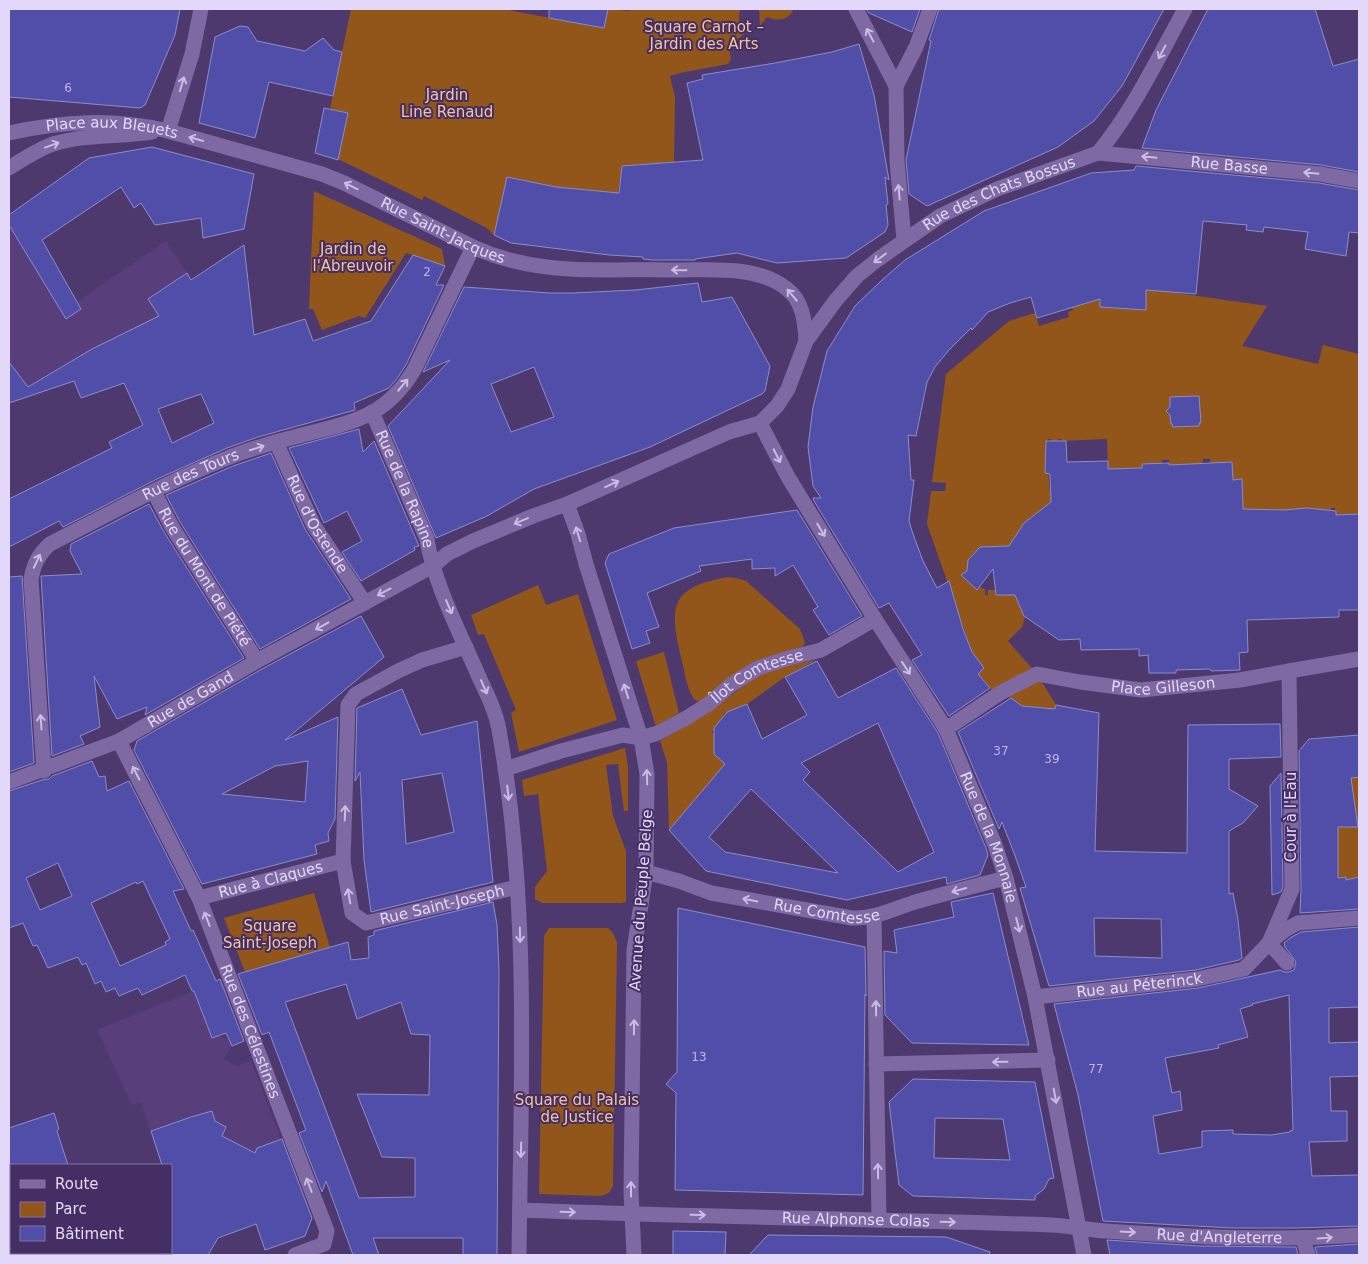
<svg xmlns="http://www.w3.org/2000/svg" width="1368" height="1264" viewBox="0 0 1368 1264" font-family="'DejaVu Sans',sans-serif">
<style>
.built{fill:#583f7c}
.green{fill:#92561a}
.building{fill:#514eaa;stroke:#898dcb;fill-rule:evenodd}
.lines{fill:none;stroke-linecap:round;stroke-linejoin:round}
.street{stroke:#7f69a3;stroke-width:15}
.oneway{stroke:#cabce4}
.labels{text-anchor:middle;stroke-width:4;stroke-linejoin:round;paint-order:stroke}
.number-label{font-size:12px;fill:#beb6e5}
.park-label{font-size:15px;fill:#f2c5a1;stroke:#442e63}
.street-label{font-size:15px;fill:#e3d8f9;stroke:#442e63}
</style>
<rect width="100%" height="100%" fill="#4e396f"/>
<g class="built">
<path d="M9,216L36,257L67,309L166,241L226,334L232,346L81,398L74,381L9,404Z"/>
<path d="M194,991L212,1038L218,1036L229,1040L232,1046L224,1059L236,1066L251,1061L304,1200L305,1236L265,1250L256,1224L217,1238L208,1255H192L184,1231L171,1165H162L141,1102L132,1105L97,1030Z"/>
</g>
<g class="green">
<path d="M351,9H503L603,28L607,9L630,11L631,9H740L739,20L744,34L729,47L731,59L728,64L680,73L670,76L675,97L674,162L622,166L618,193L556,187L508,177L494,235L487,228L424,196L422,200L338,159L330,109Z"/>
<path d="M759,9H794C788,20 779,22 767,17L760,26Z"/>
<path d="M314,191L442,249L445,266L406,253L365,318L359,316L322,330L313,309H309Z"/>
<path d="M1146,282L1177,293L1267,306L1242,346L1318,364L1323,345L1359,354V514L1336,515L1335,508H1331V515L1294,509L1290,510V516L1270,510L1234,518L1241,479L1233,480L1232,462H1226V472H1211L1210,459H1203V464L1169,465V460H1162V473L1148,464H1142V468L1108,469L1107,439L1061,441V439H1058V441H1051V439H1048L1045,446H1046L1050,493H1061L1049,503L1051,507L1029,525L1026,521L1023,523L1026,527L1022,533L1019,531L1016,535L1021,537L1009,551L1008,546H1004L1000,551L999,546L994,547L974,587L977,590L979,587L985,589V595H988V590H995L996,595H1000V590L1005,595H1010L1016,589L1021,610L1028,613L1025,617L1022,627L1008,641L1037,674L1056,705L1055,724L1031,707L1013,709V700L1008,696L992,690L978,674L984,668L972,652L927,524L931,491H945L946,483L932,482L946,374L1009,321L1035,313L1039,326L1069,317L1068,312L1073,310L1072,307L1088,303L1087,298L1099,294L1100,307H1108Z"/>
<path d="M729,577L740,579L746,581L800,629L805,643L802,647L773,656L701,701H696C687,692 685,674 682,661C669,608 668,587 729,577Z"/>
<path d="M538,585L546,605L578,594L617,720L519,752L511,713L516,710L484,634L478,635L471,615Z"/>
<path d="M664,652L679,713L656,727L636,661Z"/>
<path d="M816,660L785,677L747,704L723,714L724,717L716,731L713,730L712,732L714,734L725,764L669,830L667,762L660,741L715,708L748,682L762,673L778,667Z"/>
<path d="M625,748L628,767V811H624L618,764L606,765L613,816L626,851V902L621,903H542L535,899V887L547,871L538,794L524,796L522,780Z"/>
<path d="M1359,777V877L1346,880V877L1338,878V827H1358L1355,805H1332V780Z"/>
<path d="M314,893L330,947L245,972L224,918Z"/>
<path d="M549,928H608L613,933L617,942L613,1186L609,1193L601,1196L539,1194L544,936Z"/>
</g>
<g class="building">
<path d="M9,9H180L175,35L145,105L140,108L9,97Z"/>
<path d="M549,9H608L604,28L549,18Z"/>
<path d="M866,9H920L912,32L869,13Z"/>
<path d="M939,9H1164L1122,86L1094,121L1058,147L927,206L909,194L906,160L931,41L929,40Z"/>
<path d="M1208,9H1315L1333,66L1359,59V172L1321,165L1142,148L1156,110Z"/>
<path d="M240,26L248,27L257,41L305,51L323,38L334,50L342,52L333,96L269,82L255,138L199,123L215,37Z"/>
<path d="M859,44L874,95L889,180L885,177L888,204L886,205L888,225L885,232L846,258L777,263L737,253L695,259V260H652L643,259V257L609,255L511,243L494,235L507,177L556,187L619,193L622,166L703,160L687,83L703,79L702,75L775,63L832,52Z"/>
<path d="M324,108L348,113L338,160L315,153Z"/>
<path d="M152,147L254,174L244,229L203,238L201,218L155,225L141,203L134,208L121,187L42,240L81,309L66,319L9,225V215L89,158Z"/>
<path d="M1136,166L1319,183L1359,190V233L1349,232L1346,256L1305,249L1308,232L1264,227L1263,232L1246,230L1247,225L1203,221L1196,294L1146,290V310L1100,307V299L1037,318L1031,297L1010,303L988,312L972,330L971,328L949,350L935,367L927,382L916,436L908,435L911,480H914L909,521L913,534L923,561L937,588L949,581L963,629L972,652L984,668L978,674L990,688L949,716L912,660L922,655L889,603L879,608L814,501L813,498H821L813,486L808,447L813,407L827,351L855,306L881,281L905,260L984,211L1091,173L1134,170Z"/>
<path d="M244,245L254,335L305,319L313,341L371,321L413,255L445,266L436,285H444L406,365L398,377L389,388L354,403L355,410L258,437L227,448L157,479L63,527L59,521L9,547V499L112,448L109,442L143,425L124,383L81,398L74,381L9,403V362L28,387L92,349L159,316L148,299L187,273L191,280ZM201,394L214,423L172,443L158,409Z"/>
<path d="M698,283L702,302L732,297L770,366L765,391L762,394L650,447L534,489L487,516L436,538L388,426L450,360L423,372L464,287L550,293H572L636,290ZM534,367L554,417L511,432L491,384Z"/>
<path d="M1199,396L1201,423H1199V426L1173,427L1172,424H1171L1170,415L1166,411L1170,407V397Z"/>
<path d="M359,429L363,452L374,441L419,546L414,547L415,550L361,581L342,552L362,541L347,511L324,523L289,448Z"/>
<path d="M1046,441H1066L1067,462L1108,461V469L1142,468V464L1169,463V465L1232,462L1233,480L1242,479L1243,509L1284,510L1307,508L1336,511V515L1359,514V610H1339V617L1247,620L1248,652L1239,653L1240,670L1211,671L1210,669L1176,670V673H1149L1148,655L1139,656V649L1081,650L1080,639L1059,640L1024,616L1015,595H996L993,569L977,590L961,575L967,571L968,560L980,547L1009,546L1024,523L1051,502L1050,474L1045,473Z"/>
<path d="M271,453L305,529L351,599L260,649L180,522L166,495L233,466Z"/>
<path d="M149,504L164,532L244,658L145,715L147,707L117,719L94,676L100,727L80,736L84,744L52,756L41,576L82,574L70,551L71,544Z"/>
<path d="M797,510L862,616L829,635L813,610L818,607L793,565L775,576V568L752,569V559L699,566L701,571L647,593L659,627L646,631L650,643L632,649L605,563L609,554L674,528Z"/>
<path d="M22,576L34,763L9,772V577Z"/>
<path d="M361,616L384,657L285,740L338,717L335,819L328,833L329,841L315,845L317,854L202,884L134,750L137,741L262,669ZM308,761L305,802L222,794L275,766Z"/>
<path d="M817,661L838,698L896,668L938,733L986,848L988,855L980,875L947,884L946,877L847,900L706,871L669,830L725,764L714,754V728L727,712L747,704L762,739L807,715L785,677ZM878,723L934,852L898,872L803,780L810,772L801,763ZM751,789L773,810L838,873L725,852L709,837Z"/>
<path d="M402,689L421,735L477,721L493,882L371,912L364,860L360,772L355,781L357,708ZM442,773L454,832L406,844L402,780Z"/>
<path d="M1011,698L1022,706L1055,709L1056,705L1099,713L1095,851L1187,853L1188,725L1280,724L1281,757L1229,759V789L1258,806L1243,823L1229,831V894L1233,893L1238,920L1242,958L1239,960L1196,970L1049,986L1020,888L1026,887L1014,853L1002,822L999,829L958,732ZM1094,918L1161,919L1162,958L1095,956Z"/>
<path d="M1359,735V777L1351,778L1358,827H1338V878L1346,877V880L1359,877V909L1300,913L1301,889L1299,751L1309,739Z"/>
<path d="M92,761L99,777L105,776L107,791L129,781L184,889L173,891L191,931L193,930L216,981L220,979L244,1041L232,1046L226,1033L212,1038L194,991H192L185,975L142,995L138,988L119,996L115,988L106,992L101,981L95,984L86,963L82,965L78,957L48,968L37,945L33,946L23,923L9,928V791L42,780L49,779L52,776ZM58,863L72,896L40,910L26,878ZM143,881L170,939L165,942L166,945L120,966L91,903L136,882L137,884Z"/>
<path d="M1281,773L1283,887L1281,892L1272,895L1270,786Z"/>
<path d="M993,893L1029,1045L912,1043L885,1015L884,951L897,953L894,930L954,917L951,902Z"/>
<path d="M493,902L497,925L499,970L497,1255H463V1238H373L379,1255H353L326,1181L322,1192L299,1133L306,1130L269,1032L262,1035L238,974L348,942L351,960L369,958L368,937L374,935V931ZM346,984L357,1019L401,1002L411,1034L430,1035L429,1095L357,1094L382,1157L415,1158V1197L359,1198L285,1002Z"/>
<path d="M678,908L865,947L866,996L865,994L863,1195L675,1190L676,1093L666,1084L677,1072Z"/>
<path d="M1359,927V1007L1329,1008V1043L1359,1042V1076L1330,1077L1331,1111H1347V1141L1309,1142L1312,1176L1359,1175V1226L1296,1228H1233L1103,1221L1078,1095L1054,1004L1198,988L1280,970L1285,972H1289L1294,970L1296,962L1285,947L1284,943L1290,938L1301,932ZM1289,995L1293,1130L1290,1131V1132L1271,1135L1233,1134V1130L1202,1131V1147L1159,1154L1153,1116L1182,1110L1180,1091L1172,1093L1165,1058L1219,1048L1218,1045L1248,1037L1240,1009L1253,1005L1252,1004Z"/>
<path d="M913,1079L1035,1082L1054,1178L1049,1179L1044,1189L1035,1196V1200L913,1196L899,1185L889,1102ZM935,1118L1003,1119L1010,1160L934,1158Z"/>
<path d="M212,1111L215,1121L226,1127L222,1136L255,1153L257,1148L282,1139L312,1218L305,1236L265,1250L256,1224L218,1238L208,1255H171V1165H162L151,1131L191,1117Z"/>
<path d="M54,1113L59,1129L57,1131L68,1165H9V1128Z"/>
<path d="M673,1231L726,1232L725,1255H673Z"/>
<path d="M768,1235L946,1237L990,1252L989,1255H749Z"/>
<path d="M1107,1240L1200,1246L1296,1247L1298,1255H1110Z"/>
<path d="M1359,1244V1255H1317L1315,1247Z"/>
</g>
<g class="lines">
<g class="street">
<path d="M856,9L896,86L897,161L904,240"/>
<path d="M896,86L916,47L930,9"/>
<path d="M168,131L192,54L201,9"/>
<path id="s1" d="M9,133C64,121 113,118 168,131L322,174L344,183L473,247C504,261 535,267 569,269C604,271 640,269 676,270C712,270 757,265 787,289C803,301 805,322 806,341"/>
<path d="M1098,153C1134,109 1158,58 1185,9"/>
<path d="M9,168C23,159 37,150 53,144C85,134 119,137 152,132"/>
<path id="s2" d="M372,412L427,539C433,582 462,637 479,677C487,694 496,712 499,730C530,903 521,1080 519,1255"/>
<path id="s3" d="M760,423L788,477L875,619L946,729L995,845L1006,878L1035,997L1084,1255"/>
<path id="s4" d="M276,442L313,524L365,603"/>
<path id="s5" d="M154,492L172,527L257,661"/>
<path d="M567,504L578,534L586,564L641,738L647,774L646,872L634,950L631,1191L634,1255"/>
<path id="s6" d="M466,647L422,660L398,671L356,694L348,705L343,861L352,913L366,923L517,887"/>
<path id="s7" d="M946,729L1000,693L1037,674L1080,682L1141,690L1240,680L1289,671"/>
<path id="s8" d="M119,741L199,898L327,1231L324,1244L295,1255"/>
<path id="s9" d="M505,769L561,751L623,735L641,738L658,733L688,717L710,703L732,684L758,668L789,658L821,650L875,619"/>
<path id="s10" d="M44,771L31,579C34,564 38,555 50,544C109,514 168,481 230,457C257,446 286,439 314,432C334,427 354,422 371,413C390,403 403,388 414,370L473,247"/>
<path id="s11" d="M9,782L119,741L257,661L433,566L447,554L473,541L533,516L567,504L729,432L760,423L777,406L788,389L806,341L836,300L857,276L877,260L940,216L997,189L1098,153L1320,174L1359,181"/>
<path id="s12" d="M646,872L679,881L711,893L852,918C873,919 891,910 912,903C943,894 975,886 1006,878"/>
<path id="s13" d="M199,898L343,861"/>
<path d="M874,916L879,1220"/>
<path d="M1287,963L1269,943L1292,889L1289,671L1359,659"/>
<path id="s14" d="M1035,997L1197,979L1244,969L1269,943L1285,930L1298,923L1359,918"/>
<path d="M876,1064L1048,1060"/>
<path id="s15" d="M520,1210C697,1217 874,1219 1052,1225C1070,1226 1088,1230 1106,1231C1190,1237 1275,1241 1359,1235"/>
<path d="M1303,1239L1308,1255"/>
</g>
</g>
<defs><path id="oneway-shaft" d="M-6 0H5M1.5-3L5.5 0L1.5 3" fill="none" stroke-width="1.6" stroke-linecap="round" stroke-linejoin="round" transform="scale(1.25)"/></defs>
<g class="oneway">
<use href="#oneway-shaft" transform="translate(870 35) rotate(-118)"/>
<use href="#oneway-shaft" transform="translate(1162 52) rotate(118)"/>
<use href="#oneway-shaft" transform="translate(182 84) rotate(-73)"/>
<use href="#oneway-shaft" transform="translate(196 139) rotate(-164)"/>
<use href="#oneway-shaft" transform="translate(52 145) rotate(-20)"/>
<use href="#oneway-shaft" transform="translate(1149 157) rotate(-174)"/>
<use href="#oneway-shaft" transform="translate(1311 173) rotate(-174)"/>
<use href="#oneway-shaft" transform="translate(351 186) rotate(-154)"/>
<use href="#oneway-shaft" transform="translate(899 192) rotate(-95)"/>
<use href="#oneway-shaft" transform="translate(880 258) rotate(143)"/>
<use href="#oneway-shaft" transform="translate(679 270) rotate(-179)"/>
<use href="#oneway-shaft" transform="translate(792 295) rotate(-130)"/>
<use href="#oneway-shaft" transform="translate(403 385) rotate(-50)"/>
<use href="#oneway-shaft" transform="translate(257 448) rotate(-18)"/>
<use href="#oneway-shaft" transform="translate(777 456) rotate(63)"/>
<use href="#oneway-shaft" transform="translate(612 484) rotate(-24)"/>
<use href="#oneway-shaft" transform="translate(521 521) rotate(157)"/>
<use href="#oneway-shaft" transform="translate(821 530) rotate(59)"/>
<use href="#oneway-shaft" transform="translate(578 534) rotate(-107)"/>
<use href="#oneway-shaft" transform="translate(37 561) rotate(-65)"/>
<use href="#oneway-shaft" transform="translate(384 592) rotate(152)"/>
<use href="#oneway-shaft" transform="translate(449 607) rotate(67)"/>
<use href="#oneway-shaft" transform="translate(322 626) rotate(151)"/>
<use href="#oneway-shaft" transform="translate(906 668) rotate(57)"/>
<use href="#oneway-shaft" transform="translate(484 687) rotate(66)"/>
<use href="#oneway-shaft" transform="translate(626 691) rotate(-107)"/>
<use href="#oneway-shaft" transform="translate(41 722) rotate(-94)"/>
<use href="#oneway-shaft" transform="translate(136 773) rotate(-117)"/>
<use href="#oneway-shaft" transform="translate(647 777) rotate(-92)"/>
<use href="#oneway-shaft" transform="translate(508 793) rotate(84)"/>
<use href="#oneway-shaft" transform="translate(345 813) rotate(-88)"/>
<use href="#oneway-shaft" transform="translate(959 890) rotate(165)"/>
<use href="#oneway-shaft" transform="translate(349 896) rotate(-100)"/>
<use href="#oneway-shaft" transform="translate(750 900) rotate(-169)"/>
<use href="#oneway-shaft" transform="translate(207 919) rotate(-111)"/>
<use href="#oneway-shaft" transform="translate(1018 925) rotate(76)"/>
<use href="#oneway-shaft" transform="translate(520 935) rotate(89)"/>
<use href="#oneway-shaft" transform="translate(876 1008) rotate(-91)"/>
<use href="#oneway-shaft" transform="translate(634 1027) rotate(-89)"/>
<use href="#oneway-shaft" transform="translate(1000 1062) rotate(179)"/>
<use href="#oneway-shaft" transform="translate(1055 1096) rotate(80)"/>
<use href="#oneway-shaft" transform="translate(521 1150) rotate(91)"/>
<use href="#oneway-shaft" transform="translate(878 1171) rotate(-91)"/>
<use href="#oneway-shaft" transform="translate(309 1185) rotate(-111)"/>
<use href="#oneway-shaft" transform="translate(631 1189) rotate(-90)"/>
<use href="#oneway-shaft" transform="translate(568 1212) rotate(2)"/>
<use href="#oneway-shaft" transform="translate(698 1215) rotate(1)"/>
<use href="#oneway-shaft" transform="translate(948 1222) rotate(2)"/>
<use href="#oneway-shaft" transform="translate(1128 1232) rotate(3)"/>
<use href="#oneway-shaft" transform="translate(1325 1238) rotate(-4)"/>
</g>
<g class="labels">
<g class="number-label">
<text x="68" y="92">6</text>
<text x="427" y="276">2</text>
<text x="1001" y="755">37</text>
<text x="1052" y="763">39</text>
<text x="699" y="1061">13</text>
<text x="1096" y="1073">77</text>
</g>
<g class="park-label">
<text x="704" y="32">Square Carnot –<tspan x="704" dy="17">Jardin des Arts</tspan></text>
<text x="447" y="100">Jardin<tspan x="447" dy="17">Line Renaud</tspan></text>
<text x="353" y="254">Jardin de<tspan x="353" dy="17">l'Abreuvoir</tspan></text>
<text x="270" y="931">Square<tspan x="270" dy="17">Saint-Joseph</tspan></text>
<text x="577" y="1105">Square du Palais<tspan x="577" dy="17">de Justice</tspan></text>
</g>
<g class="street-label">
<text dy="5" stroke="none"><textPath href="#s1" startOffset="104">Place aux Bleuets</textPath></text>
<text dy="5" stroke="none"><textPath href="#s11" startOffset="1418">Rue Basse</textPath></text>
<text dy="5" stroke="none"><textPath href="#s11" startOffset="1179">Rue des Chats Bossus</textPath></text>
<text dy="5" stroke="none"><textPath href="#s1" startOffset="454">Rue Saint-Jacques</textPath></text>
<text dy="5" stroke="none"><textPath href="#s10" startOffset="390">Rue des Tours</textPath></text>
<text dy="5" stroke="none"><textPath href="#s2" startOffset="84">Rue de la Rapine</textPath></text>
<text dy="5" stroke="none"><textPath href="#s4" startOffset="92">Rue d'Ostende</textPath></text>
<text dy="5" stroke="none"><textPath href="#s5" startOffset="99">Rue du Mont de Piété</textPath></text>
<text dy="5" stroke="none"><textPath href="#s9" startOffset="274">Îlot Comtesse</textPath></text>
<text dy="5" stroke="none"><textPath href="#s7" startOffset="234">Place Gilleson</textPath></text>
<text dy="5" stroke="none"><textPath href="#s11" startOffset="200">Rue de Gand</textPath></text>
<text transform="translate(1291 817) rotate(-90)" y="5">Cour à l'Eau</text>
<text dy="5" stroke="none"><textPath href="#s3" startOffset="475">Rue de la Monnaie</textPath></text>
<text dy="5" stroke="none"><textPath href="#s13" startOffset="74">Rue à Claques</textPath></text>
<text transform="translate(641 900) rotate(-86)" y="5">Avenue du Peuple Belge</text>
<text dy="5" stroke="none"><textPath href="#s6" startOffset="438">Rue Saint-Joseph</textPath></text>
<text dy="5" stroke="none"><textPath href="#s12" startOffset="186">Rue Comtesse</textPath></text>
<text dy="5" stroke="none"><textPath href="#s14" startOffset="105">Rue au Péterinck</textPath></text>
<text dy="5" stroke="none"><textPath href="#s8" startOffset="319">Rue des Célestines</textPath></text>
<text dy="5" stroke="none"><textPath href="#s15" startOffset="336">Rue Alphonse Colas</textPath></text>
<text dy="5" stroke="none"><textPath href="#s15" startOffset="700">Rue d'Angleterre</textPath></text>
</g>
</g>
<rect width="1368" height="1264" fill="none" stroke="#e3d8f9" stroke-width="20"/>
<rect x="10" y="1164" width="162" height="90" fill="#442e63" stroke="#84729f"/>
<rect x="20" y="1180" width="25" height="8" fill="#7f69a3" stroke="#84729f"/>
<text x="55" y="1189" font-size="15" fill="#e3d8f9">Route</text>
<rect x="20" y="1202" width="25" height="15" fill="#92561a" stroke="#84729f"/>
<text x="55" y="1214" font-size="15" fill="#e3d8f9">Parc</text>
<rect x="20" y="1226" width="25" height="15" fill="#514eaa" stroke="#84729f"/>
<text x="55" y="1239" font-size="15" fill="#e3d8f9">Bâtiment</text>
</svg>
